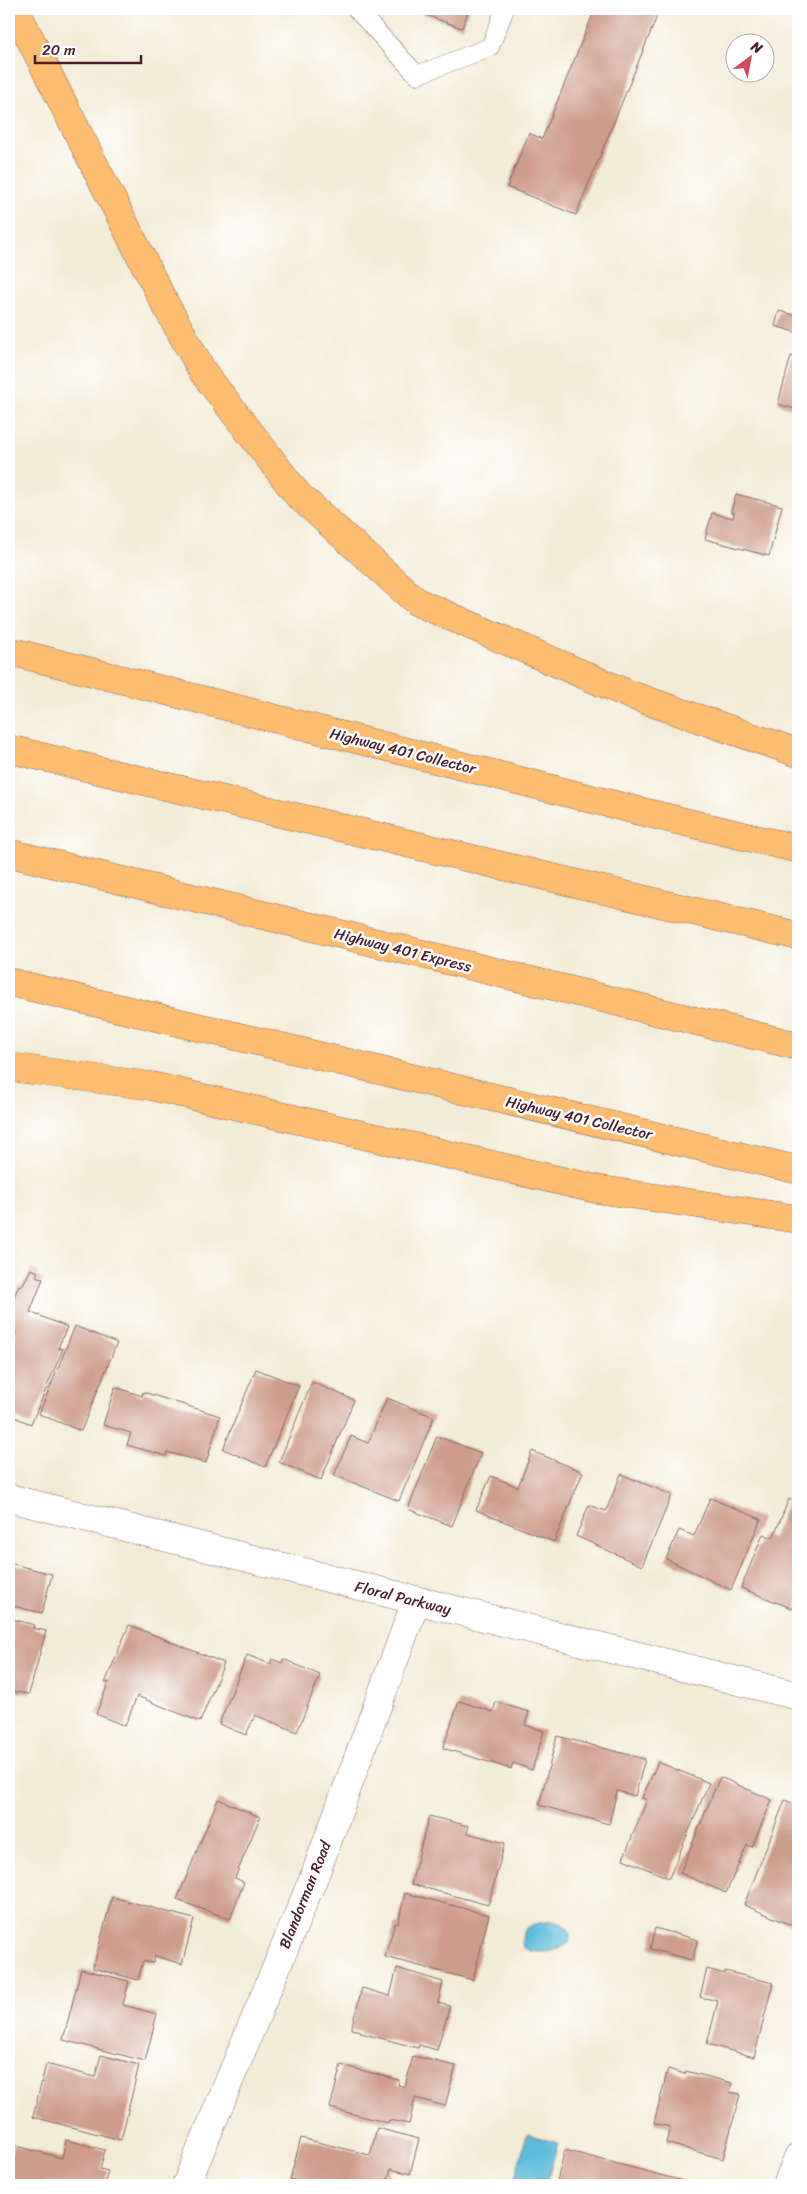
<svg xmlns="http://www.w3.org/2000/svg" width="807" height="2194" viewBox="0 0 807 2194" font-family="Sriracha,sans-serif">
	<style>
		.water { fill: #5cbcda; stroke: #536e82 }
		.building { fill: #ce9c8a }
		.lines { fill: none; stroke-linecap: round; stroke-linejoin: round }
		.lane-casing { stroke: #856666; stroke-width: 19 }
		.street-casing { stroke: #856666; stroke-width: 29 }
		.highway-casing { stroke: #856666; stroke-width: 29 }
		.lane { stroke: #fff; stroke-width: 18 }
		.street { stroke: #fff; stroke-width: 28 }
		.highway { stroke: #fcbd6f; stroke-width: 28 }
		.labels { text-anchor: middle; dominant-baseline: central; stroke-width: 5; stroke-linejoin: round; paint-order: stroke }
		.street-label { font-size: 15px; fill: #4a1f2b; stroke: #fff }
	</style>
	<rect width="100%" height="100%" fill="#fff"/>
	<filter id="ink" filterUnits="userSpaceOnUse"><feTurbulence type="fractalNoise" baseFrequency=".02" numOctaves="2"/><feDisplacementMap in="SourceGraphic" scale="10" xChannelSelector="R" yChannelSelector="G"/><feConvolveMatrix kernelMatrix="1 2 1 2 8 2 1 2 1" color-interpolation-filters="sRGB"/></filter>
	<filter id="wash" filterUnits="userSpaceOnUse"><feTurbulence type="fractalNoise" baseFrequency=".0096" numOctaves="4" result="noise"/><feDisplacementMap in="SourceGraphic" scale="20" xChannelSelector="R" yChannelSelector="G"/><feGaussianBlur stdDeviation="1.12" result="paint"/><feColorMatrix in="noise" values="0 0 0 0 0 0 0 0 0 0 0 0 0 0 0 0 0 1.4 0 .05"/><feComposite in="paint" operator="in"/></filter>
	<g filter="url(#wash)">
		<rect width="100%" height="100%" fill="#f2ebd5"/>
		<path class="water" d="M552,1921C564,1923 574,1929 569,1943C558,1952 534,1956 523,1947C518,1926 535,1923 552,1921Z
			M527,2134L558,2143L546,2185H513Z"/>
		<g id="blocks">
			<path class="building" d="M409,9H469L462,28Z
				M595,9H660L576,215L507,187L529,133L542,139Z
				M779,311L798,316V333L775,326Z
				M791,356L798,358V410L778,404Z
				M736,494L782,506L769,556L705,539L712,513L733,518L734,512H731Z
				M31,1269L38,1272L36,1276L43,1279L30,1312L67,1327L58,1348L63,1349L31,1424L9,1415V1351L16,1333L9,1330V1308L19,1285L22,1286Z
				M75,1326L117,1343L81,1431L39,1414Z
				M256,1369L299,1386L265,1467L223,1449Z
				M312,1382L354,1400L321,1480L279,1462Z
				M115,1387L142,1396L143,1392L220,1416L206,1463L167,1452L166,1456L127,1445L131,1433L103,1425Z
				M387,1398L434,1417L399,1501L334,1475L351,1436L368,1443Z
				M437,1436L481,1453L452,1526L408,1509Z
				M532,1451L583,1472L554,1542L476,1510L491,1476L518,1487Z
				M621,1474L672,1495L642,1566L576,1536L589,1505L606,1511Z
				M710,1498L761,1519L731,1590L666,1559L679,1530L694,1536Z
				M789,1499L798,1503V1604L796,1610L741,1588L763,1534L773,1538Z
				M9,1563L52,1574L42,1613L9,1605Z
				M9,1618L34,1625L33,1628L46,1631L29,1694L9,1691Z
				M129,1625L224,1663L200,1722L137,1696L125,1726L96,1714L109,1682L105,1683Z
				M247,1655L270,1664L272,1659L282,1663L283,1659L320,1675L297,1732L255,1715L246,1735L219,1724Z
				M459,1701L493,1712L496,1702L529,1712L525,1725L544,1731L532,1770L513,1763L511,1769L443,1748Z
				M557,1736L645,1759L635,1796L617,1791L609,1824L539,1805Z
				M658,1762L709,1783L669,1878L623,1859L647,1800L642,1798Z
				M720,1777L772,1800L752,1847L747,1845L726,1893L680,1873Z
				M218,1799L260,1817L235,1878L244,1882L230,1919L177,1900Z
				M785,1800L798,1806V1921L796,1927L744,1905Z
				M429,1816L469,1826L467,1833L505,1843L488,1905L411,1884Z
				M405,1893L489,1915L473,1980L385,1957L395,1923L398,1924Z
				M112,1897L194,1919L182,1964L155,1956L153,1963L143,1961L138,1980L93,1968Z
				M655,1928L698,1940L692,1960L650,1949Z
				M397,1968L443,1982L438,2003L450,2006L437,2050L419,2045L418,2048L361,2033V2031L351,2029L362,1988L390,1996Z
				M81,1969L129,1981L123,2005L157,2014L145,2061L63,2040Z
				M707,1969L725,1974V1971L773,1983L754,2057L707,2044L718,2001L700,1997Z
				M101,2055L139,2065L121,2140L33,2117L46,2064L95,2077Z
				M413,2056L456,2066L445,2106L415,2098L409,2124L389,2120L388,2123L330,2108L341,2065L399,2080L398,2085L405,2087Z
				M668,2069L685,2074L686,2071L732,2083L729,2092L740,2094L723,2159L666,2143L670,2127L654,2123Z
				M377,2128L419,2139L410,2174L391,2169L386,2185H308L290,2179L301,2138L370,2155Z
				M66,2140L105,2150L100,2169L108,2171L104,2185H9V2162L13,2145L62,2158Z
				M565,2150L683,2181L682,2185H556Z"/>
		</g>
	</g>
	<g filter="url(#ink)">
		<use href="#blocks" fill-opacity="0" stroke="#856666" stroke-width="1"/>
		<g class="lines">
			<g class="lane-casing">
				<path id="lane" d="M356,9L417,75L490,47L505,9"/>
			</g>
			<g class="street-casing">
				<path id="street" d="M9,1498L798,1696
					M186,2185L316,1872L416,1601
					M787,2185L798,2157"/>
			</g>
			<g class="highway-casing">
				<path id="highway" d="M15,9L163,300L203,372L298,495L417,602L628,694L798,753
					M9,651L639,811L798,849
					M9,749L798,936
					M9,853L798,1046
					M9,982L798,1170
					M9,1067L151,1086L596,1189L798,1219"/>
			</g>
			<use href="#lane" class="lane"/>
			<use href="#street" class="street"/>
			<use href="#highway" class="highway"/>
		</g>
	</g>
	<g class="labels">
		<g class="street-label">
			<text transform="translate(403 751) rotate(14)">Highway 401 Collector</text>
			<text transform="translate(403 950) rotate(14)">Highway 401 Express</text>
			<text transform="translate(579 1118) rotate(13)">Highway 401 Collector</text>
			<text transform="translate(403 1598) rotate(14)">Floral Parkway</text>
			<text transform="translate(305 1895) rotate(-68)">Blandorman Road</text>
		</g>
	</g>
	<rect width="807" height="2194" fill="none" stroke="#fff" stroke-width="30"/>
	<g transform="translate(750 58) rotate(32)"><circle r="24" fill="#ffffff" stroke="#b7a5aa"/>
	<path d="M0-4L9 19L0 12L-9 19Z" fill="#d1495b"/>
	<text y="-8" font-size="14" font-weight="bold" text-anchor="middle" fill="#4a1f2b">N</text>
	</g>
	<path d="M35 55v8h106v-8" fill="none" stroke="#4a1f2b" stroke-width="2.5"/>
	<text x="42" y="55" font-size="15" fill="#4a1f2b" stroke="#ffffff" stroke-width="4" paint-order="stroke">20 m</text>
</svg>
